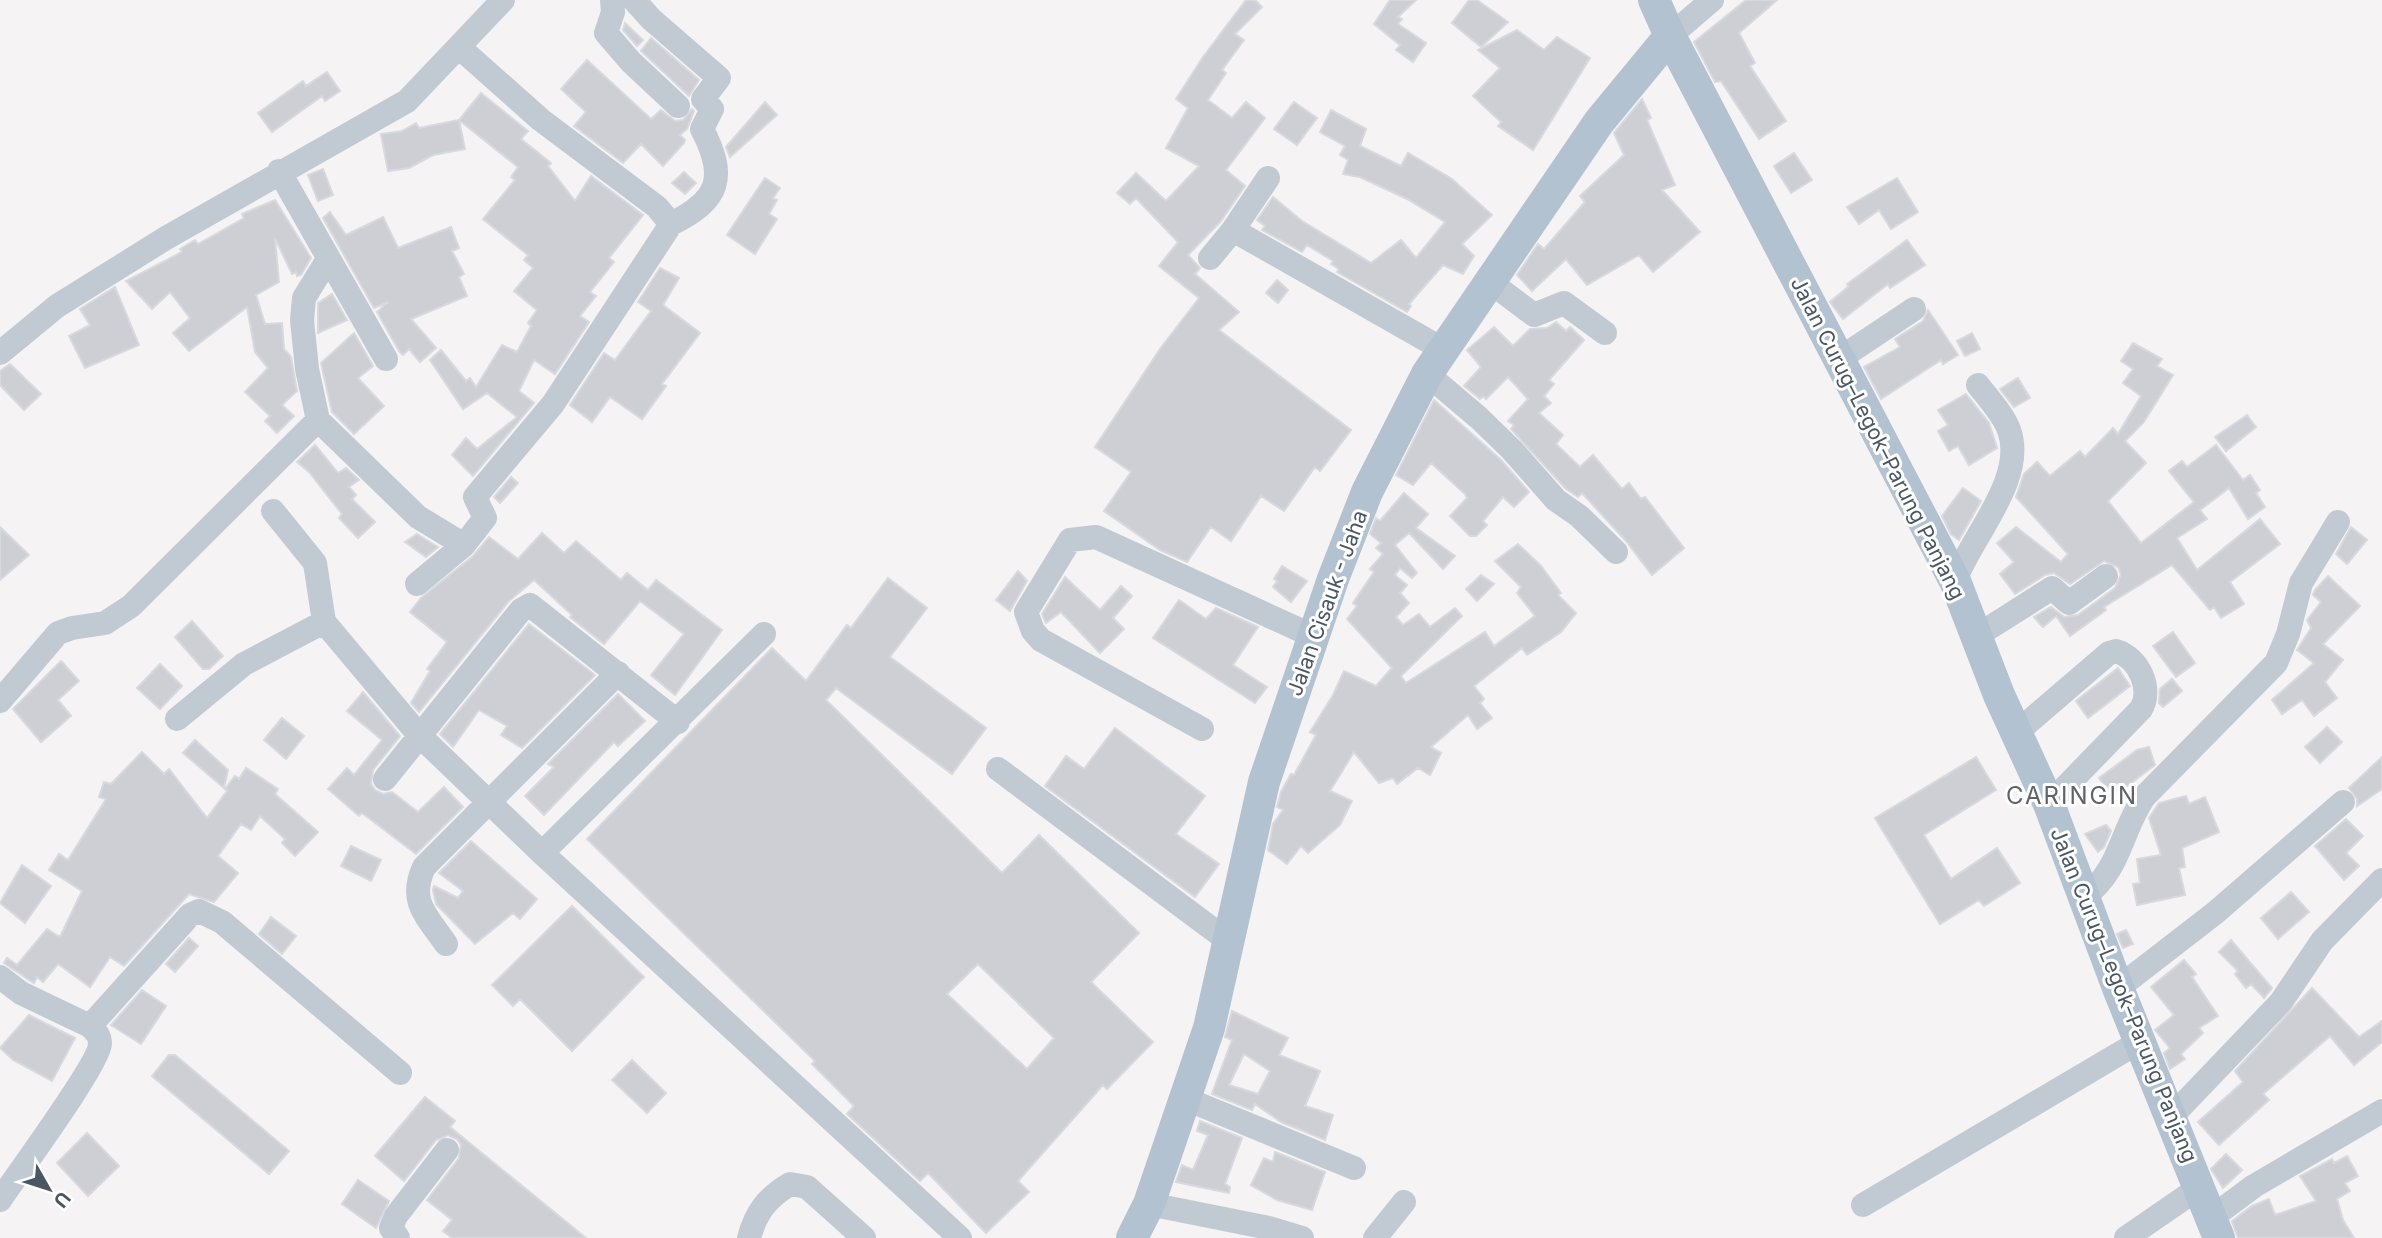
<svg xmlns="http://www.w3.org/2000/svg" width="2382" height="1238" viewBox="0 0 2382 1238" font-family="Inter,sans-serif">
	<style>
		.building { fill: #cdcfd5; stroke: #d7d9de; stroke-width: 2; fill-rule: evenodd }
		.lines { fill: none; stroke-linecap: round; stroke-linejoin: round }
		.minor { stroke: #c1cad2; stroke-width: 24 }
		.major { stroke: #b3c2d1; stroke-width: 32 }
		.labels { text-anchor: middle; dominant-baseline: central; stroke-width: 6; stroke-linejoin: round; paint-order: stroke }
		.street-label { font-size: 21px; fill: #4a5661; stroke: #fff }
		.quarter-label { font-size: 24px; letter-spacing: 2px; fill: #5f6368; stroke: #fff }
	</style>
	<rect width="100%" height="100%" fill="#f5f3f3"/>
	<path class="building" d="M1246,0H1255L1262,7L1235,34L1244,40L1222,70L1226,73L1208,100L1232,118L1246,102L1265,118L1226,170L1245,186L1221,221L1188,255L1200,268L1195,274L1239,312L1219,330L1351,430L1320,471L1315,467L1284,511L1261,496L1231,541L1211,527L1187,562L1160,550L1104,511L1131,472L1095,447L1160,349L1199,298L1159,266L1178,242L1136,198L1130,204L1117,193L1136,173L1166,201L1199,166L1166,148L1188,108L1176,99L1203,57Z
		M1390,0H1416L1398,17L1402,19L1398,24L1426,43L1413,62L1396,50L1400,45L1374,24Z
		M1469,0H1477L1508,22L1481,47L1452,23Z
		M1746,0H1777L1739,33L1755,63L1750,66L1786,121L1759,139L1721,81L1715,82L1694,42Z
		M625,23L643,40L637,46L623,30Z
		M1517,30L1544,50L1557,37L1590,58L1533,150L1498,126L1501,122L1473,96L1500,68L1478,50Z
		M651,38L699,80L689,96L641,51Z
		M587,60L651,119L661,110L675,121L683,120L692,109L694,111L687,129L680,135L685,140L684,143L663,166L641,144L623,163L574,126L586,112L561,89Z
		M327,72L340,91L325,101L322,96L272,132L258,113L303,81L306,86Z
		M481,93L528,131L521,139L551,163L548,166L575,201L591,176L643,215L609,258L614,262L590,292L596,296L580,316L589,322L555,374L534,360L519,391L534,403L473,476L452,455L466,438L477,449L517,417L487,393L463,409L430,360L441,350L466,381L470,378L476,387L502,345L517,352L531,326L528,323L537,310L514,291L533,268L524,260L528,255L483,219L515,180L511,177L518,167L459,120Z
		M1642,99L1651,118L1647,120L1675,185L1662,190L1700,232L1653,272L1639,255L1587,285L1566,259L1532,291L1517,275L1538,244L1544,249L1585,202L1580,196L1624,155L1614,133Z
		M765,102L777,115L730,157L726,147Z
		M1294,102L1317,118L1297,145L1274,129Z
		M1331,110L1366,129L1360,146L1401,166L1408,153L1452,179L1492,215L1462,244L1474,256L1463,274L1443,265L1409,304L1411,306L1407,312L1337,272L1339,269L1331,264L1333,261L1307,245L1302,252L1262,230L1265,226L1257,220L1273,197L1302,221L1371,263L1401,240L1416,258L1445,222L1407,199L1360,177L1343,174L1348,160L1340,155L1345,146L1320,132Z
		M459,120L465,149L433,155L409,168L388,171L381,134L402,131L416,123L419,128Z
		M1794,153L1812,180L1791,193L1774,166Z
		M323,169L333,195L318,201L308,175Z
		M684,172L696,183L685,194L672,183Z
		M765,178L780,188L773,198L777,200L769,214L777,219L755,254L727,235Z
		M1897,178L1918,212L1891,229L1879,210L1859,224L1847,207Z
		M275,200L311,258L301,275L297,276L296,272L292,274L275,238L279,282L256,295L265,324L282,323L284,349L291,357L297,391L282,405L294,416L277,433L265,421L270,416L245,392L268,368L255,352L247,307L189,351L173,333L190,318L170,292L152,309L126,281L182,252L180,249L195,240L198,244L244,218L242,214Z
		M330,212L346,235L383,217L398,248L451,227L459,248L452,251L464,274L459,277L467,296L411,319L436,348L420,362L409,349L403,355L399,351L377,312L388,302L374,308L323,218Z
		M1907,240L1925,265L1890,288L1888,284L1843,319L1830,302L1849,286L1847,284Z
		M660,268L679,278L663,305L700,333L662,384L666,386L642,419L610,397L592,422L570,405L604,353L615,360L651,311L638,302Z
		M1277,280L1288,290L1278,303L1266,293Z
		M115,287L139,345L85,368L69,336L90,325L80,309Z
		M332,294L347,320L318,333V303Z
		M1928,310L1958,355L1943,364L1941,360L1881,399L1864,367L1900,347L1895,339L1923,321Z
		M1556,322L1566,331L1570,327L1584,340L1549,380L1554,384L1544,396L1551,403L1539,413L1563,435L1556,444L1580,467L1593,455L1622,489L1629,483L1641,499L1645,497L1684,548L1652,575L1626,541L1582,493L1578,497L1566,489L1511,429L1514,425L1508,421L1528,399L1508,377L1486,399L1483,396L1480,399L1464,386L1481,367L1467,350L1494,327L1513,346L1530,329L1547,328Z
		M354,333L373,366L358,378L384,406L354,434L332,412L321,363Z
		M1972,333L1980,349L1965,356L1957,341Z
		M2133,343L2162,359L2157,366L2173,375L2144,422L2125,441L2146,463L2108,501L2141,543L2194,502L2169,471L2182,461L2187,467L2216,445L2243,480L2250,475L2260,490L2256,493L2265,507L2248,519L2229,488L2200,510L2207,519L2177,538L2197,570L2260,519L2280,544L2230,582L2244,604L2221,618L2214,607L2210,610L2172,565L2104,607L2106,610L2070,636L2056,616L2043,627L2034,617L2051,607L2064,617L2078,615L2115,588L2121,575L2118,567L2104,561L2070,584L2054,573L2045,575L2015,594L2000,574L2014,562L1997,543L2016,527L2061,562L2068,554L2016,497L2024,474L2037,462L2050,476L2080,451L2085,457L2113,428L2118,434L2141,396L2123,383L2133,369L2121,361Z
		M10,364L41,394L24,410L0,385V371Z
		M2018,378L2030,398L2014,407L2000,389Z
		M1966,394L1989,423L1997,448L1969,465L1958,446L1949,451L1938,431L1948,425L1938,410Z
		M1434,400L1501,460L1529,492L1514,507L1503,497L1483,521L1487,525L1476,536H1470L1450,516L1467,498L1465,494L1431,463L1413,485L1396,475Z
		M2247,415L2256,427L2226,451L2215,437Z
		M315,445L338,473L346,468L359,480L349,487L356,495L352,499L375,522L358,538L339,518L342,514L309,472L297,462Z
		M511,477L518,483L500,503L494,497Z
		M1963,488L1981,501L1959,540L1951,534L1942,516Z
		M1404,493L1428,514L1416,528L1455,556L1443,569L1409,533L1395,545L1417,573L1412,578L1400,568L1395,575L1407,585L1400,593L1409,603L1396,617L1403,625L1419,614L1430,627L1455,608L1462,616L1401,676L1406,683L1485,632L1494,646L1535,616L1517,593L1521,587L1495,561L1518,544L1541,566L1561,593L1558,595L1576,613L1561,632L1527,655L1522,648L1474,686L1484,699L1480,703L1492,718L1477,729L1468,715L1431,747L1441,753L1430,775L1418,768L1397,784L1393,778L1379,783L1354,752L1330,791L1352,801L1340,825L1308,853L1301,846L1287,864L1268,850L1273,824L1283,810L1277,807L1281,792L1291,774L1294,775L1316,735L1310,732L1333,695L1344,671L1376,686L1392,668L1347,619L1357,606L1353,603L1374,572L1370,569L1383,554L1376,548L1381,543L1370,534L1376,518L1380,521Z
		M0,527L29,555L0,580Z
		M2351,527L2367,540L2347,564L2336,554Z
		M542,533L564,553L576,541L621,580L627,573L648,590L656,580L722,630L675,695L651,675L684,634L640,601L604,644L570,617L572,615L534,580L509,601L419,712L411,703L430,671L427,669L447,642L410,612L421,598L473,556L489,537L518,559Z
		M417,534L438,547L426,557L405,542Z
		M1282,566L1307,581L1291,602L1273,587L1277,581L1274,579Z
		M1018,571L1027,581L1010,611L996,600Z
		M1481,575L1494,584L1477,601L1466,589Z
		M2328,576L2360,606L2323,644L2343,660L2325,682L2337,698L2314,716L2302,700L2282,714L2272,700L2314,663L2297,650L2311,628L2307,620L2321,602L2313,595L2315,590Z
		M1065,577L1100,610L1121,586L1132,596L1113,618L1124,629L1100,653L1061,612L1046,623L1042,614Z
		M888,578L927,608L890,657L986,728L952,774L836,688L826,700L1002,873L1039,835L1139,933L1091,982L1153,1042L1107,1089L1103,1085L1018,1181L1029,1192L986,1233L928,1173L920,1181L847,1114L854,1106L812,1064L815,1061L587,839L772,648L806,681L847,625L851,628ZM978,964L1054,1038L1027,1069L947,994Z
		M1179,600L1206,619L1216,608L1258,627L1233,665L1267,687L1255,703L1153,638Z
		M192,621L223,656L209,669H203L175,637Z
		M529,624L595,675L522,748L501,735L507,726L479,710L453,747L440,734Z
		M2173,632L2195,663L2176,677L2153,646Z
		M61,661L79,681L58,700L71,716L41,742L13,709Z
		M160,664L182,686L160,709L137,688Z
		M2118,668L2130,686L2088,718L2076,701Z
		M2172,679L2182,691L2163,707L2159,703L2160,689Z
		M363,692L400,736L373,770L371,784L375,790L383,794L392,792L418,812L444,787L463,807L416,854L362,813L359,816L328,789L347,768L354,775L382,740L347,711Z
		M618,694L645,721L618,746L614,742L544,815L525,796L554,767L548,764Z
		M282,718L304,736L286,759L264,740Z
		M2327,727L2342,742L2320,763L2305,747Z
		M1115,728L1205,796L1176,834L1219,864L1195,897L1045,786L1066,756L1084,769Z
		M195,740L228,770L224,788L183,753Z
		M2149,747L2155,765L2113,797L2099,778L2137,750Z
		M142,752L164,774L169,769L207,818L227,791L225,789L235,776L239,779L246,768L278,789L275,794L318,832L295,856L282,843L285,839L260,816L251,830L241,824L218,856L238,873L214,902L189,894L124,966L110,957L90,987L58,964L43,982L37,977L34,983L29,980L4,963L7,958L17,965L47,929L60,937L82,891L49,870L59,854L68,860L106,799L99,797L104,782L111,784Z
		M1976,757L1996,790L1924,835L1951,879L1997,848L2020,883L1984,906L1979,900L1940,924L1875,818Z
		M2382,757V789L2357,806V799L2349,788Z
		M2186,796L2189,804L2205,797L2219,832L2182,848L2185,867L2179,868L2185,895L2137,905L2133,884L2140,883L2137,859L2161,855L2149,818L2159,803Z
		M2346,819L2363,836L2346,853L2359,866L2344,880L2315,846Z
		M2106,825L2111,831L2104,847L2098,852L2085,834Z
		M471,841L537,899L520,919L513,913L475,944L436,904L433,890L434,886L458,898L463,891L439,873Z
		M351,846L381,860L371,881L341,866Z
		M22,865L51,886L25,923L0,903Z
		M2291,892L2309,912L2278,939L2261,918Z
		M572,906L644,977L572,1051L520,999L513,1006L492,985Z
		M271,917L296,936L282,954L259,934Z
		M2126,930L2133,944L2123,948L2117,934Z
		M189,938L198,946L175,972L166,964Z
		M2231,940L2272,988L2264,998L2251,984L2246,988L2235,974L2238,971L2219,952Z
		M2184,960L2196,974L2192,977L2218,1016L2199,1028L2203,1033L2181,1054L2185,1059L2170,1069L2164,1053L2170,1048L2155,1030L2174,1015L2151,987Z
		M2312,988L2359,1037L2382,1021V1042L2354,1065L2330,1036L2263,1094L2269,1100L2219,1145L2198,1122L2243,1082L2235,1071Z
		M142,990L166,1006L141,1044L111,1025Z
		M1232,1011L1288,1038L1279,1055L1320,1071L1305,1106L1333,1115L1325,1140L1281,1122L1255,1104L1252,1110L1212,1094L1232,1040L1225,1037ZM1244,1054L1270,1071L1258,1094L1229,1085Z
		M29,1015L75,1038L52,1081L13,1060L0,1048Z
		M169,1055H175L289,1151L269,1174L152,1076Z
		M632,1060L666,1093L647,1113L612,1080Z
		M425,1097L455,1121L450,1127L586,1238H452L443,1231L452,1220L427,1200L459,1158L461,1145L457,1139L448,1135L436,1140L404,1181L375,1156Z
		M1200,1121L1242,1138L1225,1184L1230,1187L1229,1193L1176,1182L1182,1165L1193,1170L1208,1135L1197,1131Z
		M87,1133L119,1166L88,1196L57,1163Z
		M1275,1152L1325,1172L1312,1210L1277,1200L1251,1185L1264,1158L1273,1162Z
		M2226,1154L2242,1170L2223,1188L2211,1169Z
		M2347,1156L2358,1176L2345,1183L2350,1191L2337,1199L2343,1220L2354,1238H2238L2232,1221L2252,1206L2269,1199L2275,1215L2316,1201L2300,1176L2332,1159L2334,1163Z
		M358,1180L389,1201L376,1228L342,1204Z"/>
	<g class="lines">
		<path class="minor" d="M612,0L613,12L606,33L631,62L678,106
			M634,0L651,19L719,78L703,99L712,109L702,129C727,177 720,200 671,224
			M1670,36L1712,0
			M279,171L386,359
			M1268,178L1233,230L1444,350
			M1210,258L1233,230
			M328,259L304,298L302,320L307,369L318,420L418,517L464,545L485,518L475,497L553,404L671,224L657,207L541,120L460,48
			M1490,282L1534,315L1564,303L1605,333
			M0,353L57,306L166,238L407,101L503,0
			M1839,359L1914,309
			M1427,374L1479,418L1512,450L1556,500L1579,516L1616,552
			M273,511L315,563L324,622L419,735L542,853L960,1238
			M1955,581C1970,538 2027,479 2009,430C2003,414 1988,398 1978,385
			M417,584L464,545
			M1975,637L2052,588L2069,603L2106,576
			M0,701L58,633L72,628L105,623L131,606L318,420
			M177,719L244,664L324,622
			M1202,729L1041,640L1033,631L1026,612L1070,540L1096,537L1313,636
			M2017,732L2109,653L2116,651C2139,658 2153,689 2141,709L2049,804
			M998,769L1227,940
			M385,779L521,610L530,605L678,722
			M542,853L764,634
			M2083,898C2122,868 2119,835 2144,797L2276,663L2288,634L2301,583L2338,522
			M446,944C427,916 408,902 424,867L618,673
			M0,977L21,993L90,1026C96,1032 100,1035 100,1044C99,1064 16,1176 0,1200
			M2118,988L2215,913L2343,802
			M90,1026L190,915L199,911L222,922L400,1073
			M1186,1099L1354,1168
			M2171,1117L2281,1002L2322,941L2382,880
			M1149,1204L1269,1228L1302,1238
			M1863,1205L2139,1042
			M2211,1218L2254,1186L2382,1111
			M398,1238L391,1228L396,1216L447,1150
			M749,1238C756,1212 767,1198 790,1184L807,1187L864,1238
			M1375,1238L1404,1202
			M2126,1238L2200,1187"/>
		<path class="major" d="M1654,0L1670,36L1955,581L1999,695L2049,804L2118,988L2219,1238
			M1132,1238L1149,1204L1209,1028L1264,782L1333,579L1367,492L1427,374L1599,122L1670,36"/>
	</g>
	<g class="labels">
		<g class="street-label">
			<text transform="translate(1878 438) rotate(63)">Jalan Curug–Legok–Parung Panjang</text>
			<text transform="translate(1327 603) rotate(-70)">Jalan Cisauk - Jaha</text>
			<text transform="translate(2124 995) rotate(68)">Jalan Curug–Legok–Parung Panjang</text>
		</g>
		<g class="quarter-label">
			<text x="2072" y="795">CARINGIN</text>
		</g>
	</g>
	<g transform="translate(49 1189) rotate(129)" stroke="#ffffff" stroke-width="5" paint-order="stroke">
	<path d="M0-5L12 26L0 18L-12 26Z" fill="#4a5661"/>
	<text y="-10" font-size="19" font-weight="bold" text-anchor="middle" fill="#4a5661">U</text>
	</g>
</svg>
